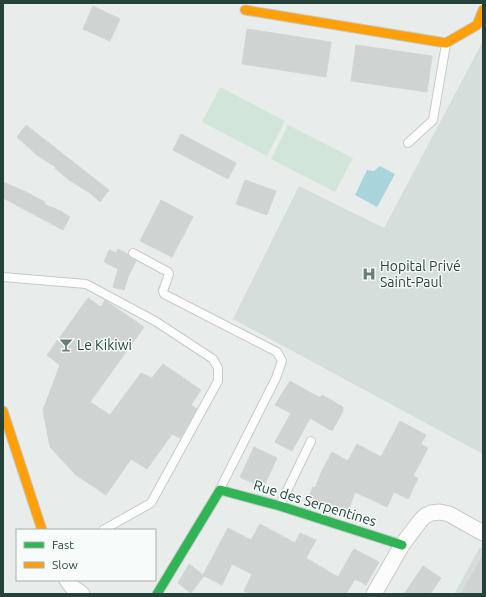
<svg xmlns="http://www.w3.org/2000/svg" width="486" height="597" viewBox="0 0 486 597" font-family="Ubuntu,sans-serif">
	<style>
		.built { fill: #d6dedb }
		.green { fill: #d1e6d8 }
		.water { fill: #a9d4db }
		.building { fill: #cfd4d2; stroke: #d1d6d4 }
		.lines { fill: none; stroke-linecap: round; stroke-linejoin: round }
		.lane-casing { stroke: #c5cac8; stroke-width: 10 }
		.street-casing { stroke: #c5cac8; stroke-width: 17 }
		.fast-casing { stroke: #c3cbc8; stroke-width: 11 }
		.slow-casing { stroke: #c3cbc8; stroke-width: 11 }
		.lane { stroke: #fcfcfc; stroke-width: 8 }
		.street { stroke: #fcfcfc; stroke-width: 15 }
		.fast { stroke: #30b455; stroke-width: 9 }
		.slow { stroke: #ff9f0a; stroke-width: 9 }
		.labels { text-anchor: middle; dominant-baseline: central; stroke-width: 3; stroke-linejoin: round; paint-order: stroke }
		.poi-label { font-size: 14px; fill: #24423a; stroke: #f7fbf9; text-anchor: start }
		.street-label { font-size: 14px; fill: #24423a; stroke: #f7fbf9 }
	</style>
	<rect width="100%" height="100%" fill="#e8edeb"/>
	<path class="built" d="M483,41V454L233,319L299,186L384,228Z
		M480,547L483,549V594H454Z"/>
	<path class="green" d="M220,87L285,121L267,156L202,122Z
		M288,125L353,158L335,192L271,159Z"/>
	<path class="water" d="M380,166L395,174L377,207L355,195L367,170L374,171Z"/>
	<path class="building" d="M93,6L120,19L110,41L83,29Z
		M247,29L331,42L326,77L242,64Z
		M356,45L432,56L427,92L351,81Z
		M26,125L109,190L100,202L90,193L69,180L55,168L56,167L37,155L17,137Z
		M181,134L236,163L228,179L173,150Z
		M245,180L276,191L267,215L236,204Z
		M3,182L26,192L45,202L44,204L63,212V213L70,217L63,230L3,198Z
		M161,200L193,217L172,257L140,241Z
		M118,249L128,254L130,258L136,261L128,277L124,290L113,287L118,269L104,262L109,250L116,253Z
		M88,298L101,307L105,300L109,303L144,327L90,402L110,415L141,373L152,378L163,364L201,390L191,405L197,409L180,438L172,434L147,469L131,459L106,495L76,475L50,447L43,410L60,365L47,355Z
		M290,381L320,398L322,395L343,407V411L332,431L310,418L292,451L275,442L291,413L275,405Z
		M400,421L426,435L421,444L428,448L413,476L418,478L408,499L394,492L387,507L355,492L347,514L308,499L313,487L315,488L322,471L332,452L348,461L357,444L381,457Z
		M254,447L277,458L263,488L240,477Z
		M260,524L295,543L300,533L316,540L306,558L338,577L354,549L379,562L366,585L355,579L346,594H252L244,591L252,574L232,564L222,585L204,576L191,593L178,583L189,564L203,575L228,528L251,540Z
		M483,555V594H461Z
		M423,566L441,578L430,594H404Z"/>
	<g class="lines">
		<g class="lane-casing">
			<path id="lane" d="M408,143L433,120L446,44
				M133,253L168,272L169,274L163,291L164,294L277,352L282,361L276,378L220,489
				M3,277L86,284L155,321L213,359L218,368V381L151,503L103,530
				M280,505L311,441"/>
		</g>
		<g class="street-casing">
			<path id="street" d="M67,580L72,587L82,594
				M374,594L402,545L420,521L425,516L431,513L440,512L449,514L483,533"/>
		</g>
		<g class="fast-casing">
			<path id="fast" d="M157,594L220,490L280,506L402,545"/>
		</g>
		<g class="slow-casing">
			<path id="slow" d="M245,10L446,43L477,25L483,10
				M3,411L42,530"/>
		</g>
		<use href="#lane" class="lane"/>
		<use href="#street" class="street"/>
		<use href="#fast" class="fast"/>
		<use href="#slow" class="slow"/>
	</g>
	<defs>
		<g id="hospital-bare" transform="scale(1.08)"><path d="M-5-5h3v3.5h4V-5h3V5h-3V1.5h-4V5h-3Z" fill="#697e78" stroke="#f7fbf9" stroke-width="2.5" paint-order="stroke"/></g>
		<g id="bar-bare" transform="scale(1.08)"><path d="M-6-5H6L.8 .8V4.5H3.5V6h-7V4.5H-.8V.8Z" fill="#697e78" stroke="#f7fbf9" stroke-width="2.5" paint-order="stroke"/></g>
	</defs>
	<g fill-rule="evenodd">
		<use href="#hospital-bare" x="369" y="274"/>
		<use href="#bar-bare" x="66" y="345"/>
	</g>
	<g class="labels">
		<g class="poi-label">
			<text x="380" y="266">Hopital Privé<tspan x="380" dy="16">Saint-Paul</tspan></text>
			<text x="77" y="345">Le Kikiwi</text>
		</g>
		<g class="street-label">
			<text transform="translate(315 503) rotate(17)">Rue des Serpentines</text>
		</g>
	</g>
	<rect width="486" height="597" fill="none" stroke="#24423a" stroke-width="8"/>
	<rect x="16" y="529" width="140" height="52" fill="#f7fbf9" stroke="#a3b1ad"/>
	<rect x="24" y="542" width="20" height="6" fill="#30b455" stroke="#a3b1ad"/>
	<text x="52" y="549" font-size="12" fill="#24423a">Fast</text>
	<rect x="24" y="562" width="20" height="6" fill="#ff9f0a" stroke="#a3b1ad"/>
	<text x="52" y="569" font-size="12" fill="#24423a">Slow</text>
</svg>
